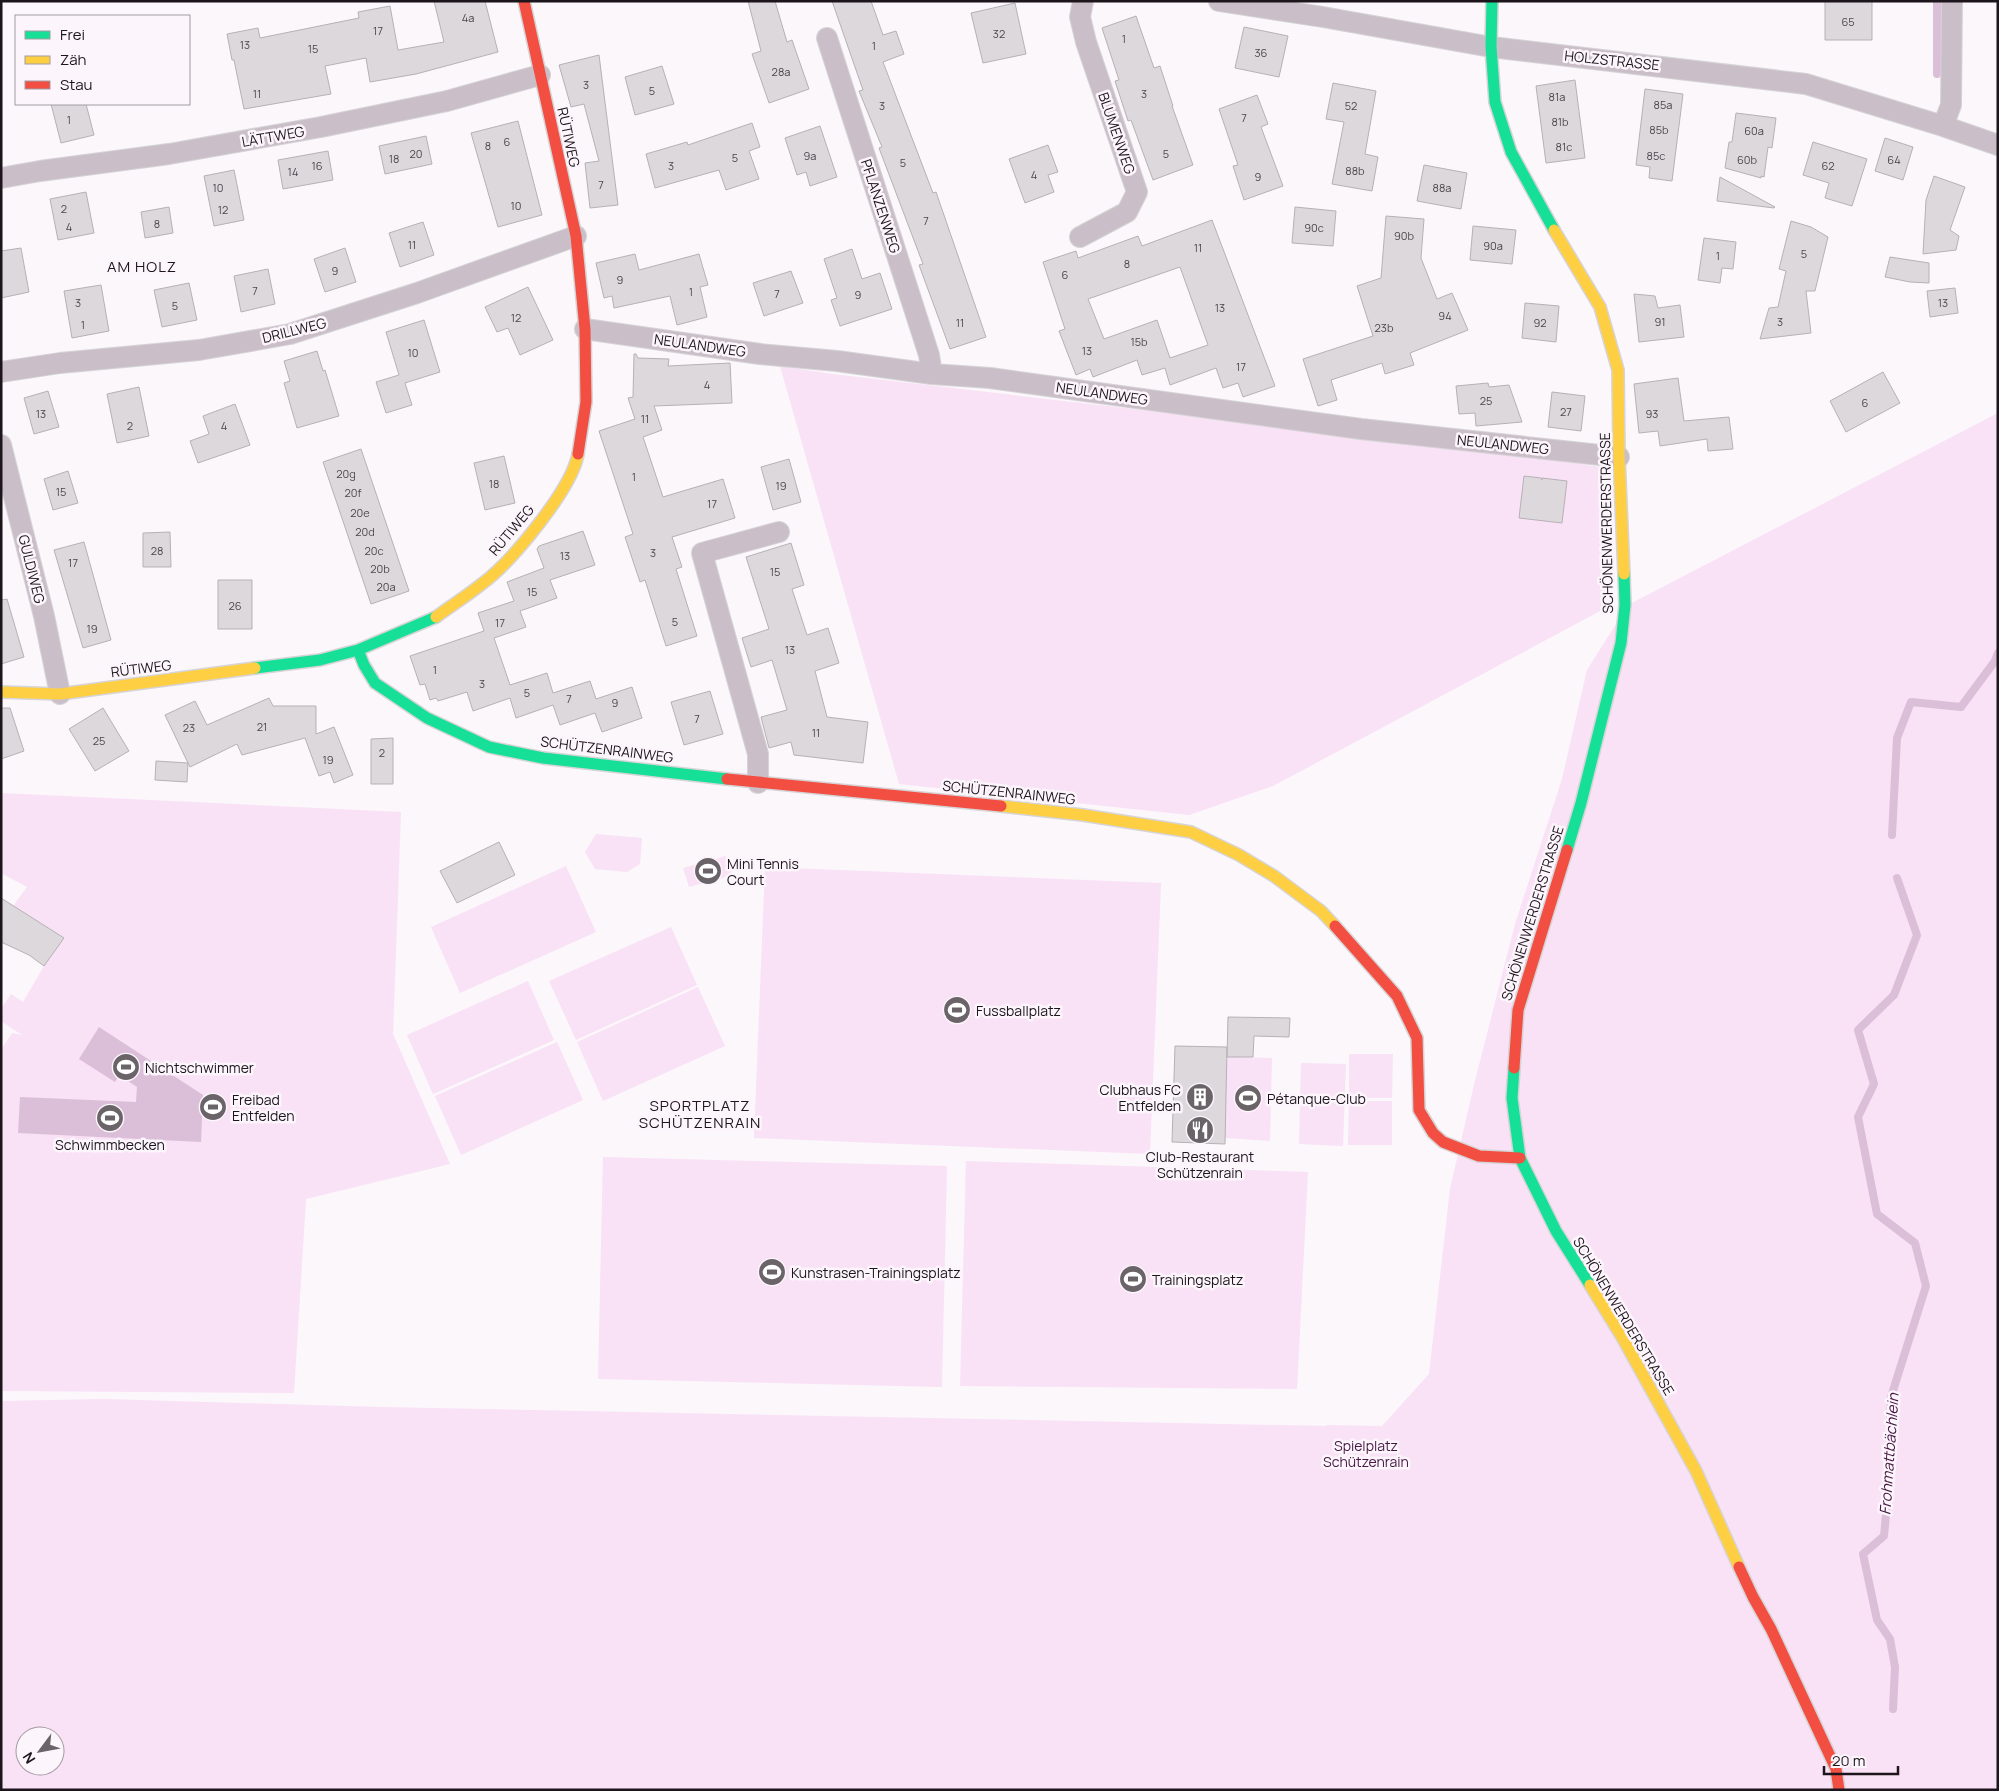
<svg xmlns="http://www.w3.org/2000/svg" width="1999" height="1791" viewBox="0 0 1999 1791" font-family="Manrope,sans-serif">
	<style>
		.green { fill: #f9e1f6; fill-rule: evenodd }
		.water { fill: #dbbed7 }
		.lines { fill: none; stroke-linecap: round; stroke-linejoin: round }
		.stream { stroke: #dbbed7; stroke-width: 8 }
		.building { fill: #ddd8dc; stroke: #b6b1b5; fill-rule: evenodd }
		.street-casing { stroke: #d6d4d6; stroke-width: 22 }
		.fast-casing { stroke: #d6d4d6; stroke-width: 14 }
		.slow-casing { stroke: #d6d4d6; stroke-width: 14 }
		.jam-casing { stroke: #d6d4d6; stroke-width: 14 }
		.street { stroke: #cabfc9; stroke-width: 20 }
		.fast { stroke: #16e098; stroke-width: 11 }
		.slow { stroke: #ffcf43; stroke-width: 11 }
		.jam { stroke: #f24e42; stroke-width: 11 }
		.labels { text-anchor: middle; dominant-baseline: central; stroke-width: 5; stroke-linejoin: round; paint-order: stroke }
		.number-label { font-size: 11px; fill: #4c464b }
		.street-label { font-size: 14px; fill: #1c151b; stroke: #fdf5fc }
		.poi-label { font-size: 14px; fill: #1c151b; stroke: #fdf5fc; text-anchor: start }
		.park-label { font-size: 14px; fill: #461743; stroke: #fdf5fc }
		.neighbourhood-label { font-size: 15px; letter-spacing: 1px; fill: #1c151b; stroke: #fdf5fc }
		.water-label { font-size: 15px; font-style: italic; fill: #42133f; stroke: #fdf5fc }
	</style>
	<rect width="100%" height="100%" fill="#fbf7fb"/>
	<path class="green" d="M780,366L832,374L1469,448L1601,467L1606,603L1602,610L1273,786L1189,815L899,784Z
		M1998,413V1790H1V1401L105,1399L381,1407L1326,1426V1425L1382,1426L1429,1374L1450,1189L1474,1085L1515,924L1562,779L1587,670L1628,605ZM25,1736H55V1766H25Z
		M1,793L401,812L393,1034L450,1164L306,1199L294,1393L1,1391V1050L12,1033L22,1035L1,1021V1009L11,994L23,1002L44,966L64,938L13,906L27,887L1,873Z
		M596,834L642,838L640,864L627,872L595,869L585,852Z
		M726,856L733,875L689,887L683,868Z
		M566,866L596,932L460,993L431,927Z
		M765,867L1161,883L1150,1154L754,1138Z
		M671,927L697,985L576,1040L549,981Z
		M528,981L554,1040L433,1094L407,1035Z
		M698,987L725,1046L603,1101L577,1042Z
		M557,1042L583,1100L461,1155L435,1096Z
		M1349,1054H1393L1392,1098H1349Z
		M1227,1057L1272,1058L1270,1141L1225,1138Z
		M1301,1063L1346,1064L1343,1146L1299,1144Z
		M1349,1101H1392V1145H1348Z
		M603,1157L947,1166L942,1387L598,1379Z
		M966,1161L1308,1172L1297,1389L960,1386Z"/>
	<path class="water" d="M99,1027L203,1095L201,1142L18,1133L20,1097L136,1102L137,1087L119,1075L115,1082L79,1059Z"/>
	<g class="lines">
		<path class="stream" d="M1937,74V1
			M1892,835L1897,738L1911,702L1961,707L1995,661L1998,653
			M1893,1709L1895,1667L1890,1639L1877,1620L1863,1554L1884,1536L1887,1504L1891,1397L1926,1286L1915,1243L1877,1214L1858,1117L1874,1084L1858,1030L1894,995L1917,935L1897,878"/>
	</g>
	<path class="building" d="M434,1H485L498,52L416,74L370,82L366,58L325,66L331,94L244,109L234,60H232L227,34L258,28L260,38L359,18L358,12L390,6L398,50L444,42Z
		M748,1H775L787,42L792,40L809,89L769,103L752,54L761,51Z
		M832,1H871L883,35L896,31L904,54L883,62L933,193L936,192L986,337L950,349L919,265L923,264L879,148L882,147L859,91L863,90Z
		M1825,1H1872V40H1825Z
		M1015,3L1026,54L983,63L971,13Z
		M1136,16L1154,68L1160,66L1173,106H1172L1193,165L1153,180L1131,120L1128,121L1115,81L1119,80L1102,28Z
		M1244,27L1288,36L1279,77L1235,68Z
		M599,55L618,205L590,208L585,163L599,161L584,104L571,107L559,65Z
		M662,66L674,104L635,115L625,77Z
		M1575,80L1585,158L1546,163L1536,86Z
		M1333,83L1376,91L1365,154L1378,157L1372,191L1332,184L1344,122L1326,119Z
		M1645,89L1683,94L1672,181L1649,178L1650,167L1636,165Z
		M1257,95L1268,124L1261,127L1283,186L1244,200L1233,166L1238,165L1219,109Z
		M51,104H86L94,135L61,143Z
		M1736,113L1776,118L1772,148L1768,147L1764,177L1761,176V178L1725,168L1729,142H1732Z
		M518,121L542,215L498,227L471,133Z
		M752,123L760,147L749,151L759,179L726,190L719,170L655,188L646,154L687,142L688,145Z
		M820,126L837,177L810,186L806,172L797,175L785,138Z
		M426,136L432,164L385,174L379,146Z
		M1885,138L1913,147L1903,180L1875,171Z
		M1813,142L1867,159L1852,206L1825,198L1829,183L1803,175Z
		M1048,145L1058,172L1048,175L1054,192L1025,203L1009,159Z
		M328,151L333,180L283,189L278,160Z
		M1424,165L1467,173L1461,209L1417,201Z
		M234,170L244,220L214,226L204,176Z
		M1934,176L1965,187L1950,230L1959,236L1956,250L1923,254L1926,200Z
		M1720,177L1775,207L1774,208L1717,201Z
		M86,192L94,233L58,240L50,199Z
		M169,207L173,233L145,238L141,212Z
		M1295,207L1336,211L1333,246L1292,243Z
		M1386,216L1424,219L1421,258L1437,299L1452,293L1468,330L1410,353L1414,365L1385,374L1382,363L1331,380L1337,400L1318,406L1303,359L1373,336L1357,286L1381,278Z
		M1212,220L1275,386L1243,397L1238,383L1223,388L1216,368L1170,385L1165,368L1142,375L1137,360L1093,377L1090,369L1076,375L1059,331L1065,329L1043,262L1076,251L1078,258L1138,236L1142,246ZM1180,267L1208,345L1170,358L1157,320L1104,339L1088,299Z
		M1791,221L1811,227L1828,237L1815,291H1806L1811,333L1760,339L1769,308L1778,307L1786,271L1779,269Z
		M423,222L434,255L400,267L389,233Z
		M1473,226L1516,230L1512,264L1470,260Z
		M1704,238L1736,242L1733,269L1722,268L1720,283L1698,280Z
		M21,248L29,292L1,298V251Z
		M345,248L356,282L325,292L314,259Z
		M852,249L862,279L880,273L892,309L840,326L831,300L837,298L824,259Z
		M635,254L639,270L699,254L708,285L700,287L707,317L677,325L670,296L614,308L612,296L604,298L596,263Z
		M1890,257L1929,263V283L1910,282L1885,277Z
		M268,269L275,304L241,312L234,276Z
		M791,271L803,303L764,316L753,283Z
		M189,283L197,320L162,327L154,290Z
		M101,285L109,331L72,338L64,291Z
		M528,287L553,340L520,355L508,328L497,332L485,307Z
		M1955,288L1958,313L1930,317L1927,291Z
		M1634,294L1655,296L1658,308L1680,305L1684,337L1639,342Z
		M1525,303L1559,306L1556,342L1522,338Z
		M424,320L440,372L405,383L412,405L386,413L376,382L399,375L386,332Z
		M317,351L323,371L325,370L339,416L297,428L284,383L290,381L284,361Z
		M634,354H636L638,358L669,359L668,366L730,363L732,403L654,406L662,430L643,437L663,497L723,479L735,518L672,537L682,567L676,569L697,636L666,646L645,580L640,582L625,537L633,534L599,431L635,419L628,398L633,397Z
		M1883,372L1900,403L1846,432L1830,401Z
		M1678,378L1684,421L1729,417L1733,449L1708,451L1707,439L1660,446L1658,431L1639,433L1634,384Z
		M1488,383L1489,387L1509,385L1522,422L1476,426L1475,413L1459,414L1456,386Z
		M139,387L149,436L117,443L107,394Z
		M48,391L59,427L34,434L24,398Z
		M1552,392L1585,396L1581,431L1548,427Z
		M235,404L250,445L198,463L190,441L209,434L203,416Z
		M361,449L409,591L371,604L323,462Z
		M504,456L515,503L485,510L474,463Z
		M789,459L801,502L773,510L761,467Z
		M68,471L78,503L53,510L44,479Z
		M1524,476L1541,478L1542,480V478L1567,481L1562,523L1519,518Z
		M583,531L595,565L550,580L557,598L520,611L526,627L494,638L510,685L547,673L553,693L590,681L596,699L632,687L642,718L602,732L595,713L560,725L553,705L516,718L510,698L473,711L467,692L438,701L436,698L430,700L425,684L420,685L410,656L484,631L478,613L514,601L507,582L544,568L537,549L539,546Z
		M170,532L171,567H143V533Z
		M84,542L111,640L83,648L54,550Z
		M791,543L804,585L792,589L807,635L828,628L839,663L815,671L827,717L868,722L863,763L794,755L791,742L769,748L761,717L787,710L772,660L751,667L742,638L769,629L746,557Z
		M218,580H252V629H218Z
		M7,599L24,657L1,664V600Z
		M710,691L723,734L684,745L671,702Z
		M269,698L273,706H316V734L334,727L353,775L334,783L330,772L319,776L305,738L242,755L237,744L190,767L188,763L187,782L155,780L156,761L188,763L165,715L195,701L207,725Z
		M1,708H10L24,751L1,759Z
		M103,708L129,751L95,771L69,729Z
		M393,738V784H371V739Z
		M499,842L515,875L457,903L440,871Z
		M1,898L64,938L44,966L29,955L1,942Z
		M1228,1017L1290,1018L1289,1037L1254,1036L1253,1057H1227Z
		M1175,1046L1227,1047L1225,1144L1172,1142Z"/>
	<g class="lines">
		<g class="street-casing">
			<path id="street" d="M1219,1L1323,17L1491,47L1806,84L1943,126L1998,145
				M827,38L929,355L932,374
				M1943,126L1951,105L1952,1
				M1,178L40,171L169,154L321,127L447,101L540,75
				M1080,237L1127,212L1137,192L1086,42L1080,17L1083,1
				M585,329L760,354L837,361L932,374L990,378L1361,429L1619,457
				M1,372L60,363L199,350L290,334L417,293L576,236
				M1,445L44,616L60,694
				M758,783V754L702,553L779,532"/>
		</g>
		<g class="fast-casing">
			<path id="fast" d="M1492,1L1491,47L1495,102L1511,152L1554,230
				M358,650L364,665L375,683L427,718L489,747L543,758L727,779
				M255,668L320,660L358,650L436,617
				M1567,850L1581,803L1621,643L1625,605L1624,574
				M1514,1068L1512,1098L1520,1158L1556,1231L1590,1285"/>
		</g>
		<g class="slow-casing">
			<path id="slow" d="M1554,230L1600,307L1618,370L1619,457L1624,574
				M436,617C451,606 468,595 483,583C512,561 572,489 578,454
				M1,692L60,694L255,668
				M1001,806L1083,815L1191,832L1239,855L1274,876L1321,911L1335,926
				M1590,1285L1622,1337L1696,1471L1739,1567"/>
		</g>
		<g class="jam-casing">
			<path id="jam" d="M524,1L576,236L585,329L586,402L578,454
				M727,779L1001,806
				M1335,926L1397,996L1417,1038L1419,1110L1433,1133L1443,1142L1479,1156L1520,1158
				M1514,1068L1518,1010L1567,850
				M1739,1567L1753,1597L1771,1629L1836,1769L1839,1790"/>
		</g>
		<use href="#street" class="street"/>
		<use href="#fast" class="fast"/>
		<use href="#slow" class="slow"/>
		<use href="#jam" class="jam"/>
	</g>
	<defs>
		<g id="stadium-disc" transform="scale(1.4375)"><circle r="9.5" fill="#6a6469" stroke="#fdf5fc"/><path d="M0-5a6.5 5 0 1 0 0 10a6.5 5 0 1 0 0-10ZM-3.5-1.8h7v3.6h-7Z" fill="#fff"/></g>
		<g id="building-disc" transform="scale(1.4375)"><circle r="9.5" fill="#6a6469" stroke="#fdf5fc"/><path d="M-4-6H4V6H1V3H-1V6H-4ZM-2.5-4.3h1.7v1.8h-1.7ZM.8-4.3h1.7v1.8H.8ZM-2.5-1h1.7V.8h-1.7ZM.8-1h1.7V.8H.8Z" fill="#fff"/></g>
		<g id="restaurant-disc" transform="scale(1.4375)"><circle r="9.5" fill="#6a6469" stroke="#fdf5fc"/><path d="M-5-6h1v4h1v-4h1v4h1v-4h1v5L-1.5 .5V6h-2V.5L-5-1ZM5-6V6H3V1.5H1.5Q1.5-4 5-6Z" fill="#fff"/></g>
	</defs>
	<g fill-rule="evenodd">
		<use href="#stadium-disc" x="708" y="871"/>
		<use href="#stadium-disc" x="957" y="1010"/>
		<use href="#stadium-disc" x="126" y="1067"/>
		<use href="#building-disc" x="1200" y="1097"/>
		<use href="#stadium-disc" x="1248" y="1098"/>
		<use href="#stadium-disc" x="213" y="1107"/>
		<use href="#stadium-disc" x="110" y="1118"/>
		<use href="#restaurant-disc" x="1200" y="1130"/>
		<use href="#stadium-disc" x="772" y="1272"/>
		<use href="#stadium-disc" x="1133" y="1279"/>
	</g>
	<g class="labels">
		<g class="number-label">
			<text x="468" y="17">4a</text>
			<text x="1848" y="21">65</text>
			<text x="378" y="30">17</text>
			<text x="999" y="33">32</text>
			<text x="1124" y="38">1</text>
			<text x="245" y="44">13</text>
			<text x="874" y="45">1</text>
			<text x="313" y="48">15</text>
			<text x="1261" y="52">36</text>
			<text x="781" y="71">28a</text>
			<text x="586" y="84">3</text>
			<text x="652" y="90">5</text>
			<text x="257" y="93">11</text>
			<text x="1144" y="93">3</text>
			<text x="1557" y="96">81a</text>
			<text x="1663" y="104">85a</text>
			<text x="882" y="105">3</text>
			<text x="1351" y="105">52</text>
			<text x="1244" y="117">7</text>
			<text x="69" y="119">1</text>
			<text x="1560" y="121">81b</text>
			<text x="1659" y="129">85b</text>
			<text x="1754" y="130">60a</text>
			<text x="507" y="141">6</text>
			<text x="488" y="145">8</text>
			<text x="1564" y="146">81c</text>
			<text x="416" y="153">20</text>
			<text x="1166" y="153">5</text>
			<text x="810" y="155">9a</text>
			<text x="1656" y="155">85c</text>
			<text x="735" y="157">5</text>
			<text x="394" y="158">18</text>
			<text x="1747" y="159">60b</text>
			<text x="1894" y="159">64</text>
			<text x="903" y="162">5</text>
			<text x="317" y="165">16</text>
			<text x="671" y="165">3</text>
			<text x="1828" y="165">62</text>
			<text x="1355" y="170">88b</text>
			<text x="293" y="171">14</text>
			<text x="1034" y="174">4</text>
			<text x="1258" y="176">9</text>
			<text x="601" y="184">7</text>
			<text x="218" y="187">10</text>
			<text x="1442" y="187">88a</text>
			<text x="516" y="205">10</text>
			<text x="64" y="208">2</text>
			<text x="223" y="209">12</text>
			<text x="926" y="220">7</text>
			<text x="157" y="223">8</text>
			<text x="69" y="226">4</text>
			<text x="1314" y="227">90c</text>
			<text x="1404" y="235">90b</text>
			<text x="412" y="244">11</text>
			<text x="1493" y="245">90a</text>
			<text x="1198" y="247">11</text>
			<text x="1804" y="253">5</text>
			<text x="1718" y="255">1</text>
			<text x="1127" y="263">8</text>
			<text x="335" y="270">9</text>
			<text x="1065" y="274">6</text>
			<text x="620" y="279">9</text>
			<text x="255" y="290">7</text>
			<text x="691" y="291">1</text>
			<text x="777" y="293">7</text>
			<text x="858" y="294">9</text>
			<text x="78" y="302">3</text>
			<text x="1943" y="302">13</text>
			<text x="175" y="305">5</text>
			<text x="1220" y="307">13</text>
			<text x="1445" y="315">94</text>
			<text x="516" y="317">12</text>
			<text x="1660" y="321">91</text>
			<text x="1780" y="321">3</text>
			<text x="960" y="322">11</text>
			<text x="1540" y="322">92</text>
			<text x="83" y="324">1</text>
			<text x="1384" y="327">23b</text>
			<text x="1139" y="341">15b</text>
			<text x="1087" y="350">13</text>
			<text x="413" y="352">10</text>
			<text x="1241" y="366">17</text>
			<text x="707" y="384">4</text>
			<text x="1486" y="400">25</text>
			<text x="1865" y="402">6</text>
			<text x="1566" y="411">27</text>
			<text x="41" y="413">13</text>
			<text x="1652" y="413">93</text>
			<text x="645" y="418">11</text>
			<text x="130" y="425">2</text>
			<text x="224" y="425">4</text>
			<text x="346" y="473">20g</text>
			<text x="634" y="476">1</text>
			<text x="494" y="483">18</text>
			<text x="781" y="485">19</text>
			<text x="61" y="491">15</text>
			<text x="353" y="492">20f</text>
			<text x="712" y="503">17</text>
			<text x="360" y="512">20e</text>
			<text x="365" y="531">20d</text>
			<text x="157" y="550">28</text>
			<text x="374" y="550">20c</text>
			<text x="653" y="552">3</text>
			<text x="565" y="555">13</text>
			<text x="73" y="562">17</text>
			<text x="380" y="568">20b</text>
			<text x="775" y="571">15</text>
			<text x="386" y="586">20a</text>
			<text x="532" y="591">15</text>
			<text x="235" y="605">26</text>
			<text x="675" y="621">5</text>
			<text x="500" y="622">17</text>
			<text x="92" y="628">19</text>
			<text x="790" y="649">13</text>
			<text x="435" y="669">1</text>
			<text x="482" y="683">3</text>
			<text x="527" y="692">5</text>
			<text x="569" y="698">7</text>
			<text x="615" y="702">9</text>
			<text x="697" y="718">7</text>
			<text x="262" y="726">21</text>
			<text x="189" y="727">23</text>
			<text x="816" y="732">11</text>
			<text x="99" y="740">25</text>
			<text x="382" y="752">2</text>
			<text x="328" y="759">19</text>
		</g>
		<g class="street-label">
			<text transform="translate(1612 60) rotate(6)">HOLZSTRASSE</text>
			<text transform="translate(1117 133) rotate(71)">BLUMENWEG</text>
			<text transform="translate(273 136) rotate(-10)">LÄTTWEG</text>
			<text transform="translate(569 137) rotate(78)">RÜTIWEG</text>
			<text transform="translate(881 206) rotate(72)">PFLANZENWEG</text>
			<text transform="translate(294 330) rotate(-14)">DRILLWEG</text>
			<text transform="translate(700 345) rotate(8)">NEULANDWEG</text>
			<text transform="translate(1102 393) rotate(8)">NEULANDWEG</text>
			<text transform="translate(1503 444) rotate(6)">NEULANDWEG</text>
			<text transform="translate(1606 523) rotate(-91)">SCHÖNENWERDERSTRASSE</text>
			<text transform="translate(511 530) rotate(-50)">RÜTIWEG</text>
			<text transform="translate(32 569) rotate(76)">GULDIWEG</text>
			<text transform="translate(141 668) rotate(-7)">RÜTIWEG</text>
			<text transform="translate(607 749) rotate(7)">SCHÜTZENRAINWEG</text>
			<text transform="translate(1009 792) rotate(6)">SCHÜTZENRAINWEG</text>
			<text transform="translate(1532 913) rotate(-73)">SCHÖNENWERDERSTRASSE</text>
			<text transform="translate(1624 1316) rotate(59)">SCHÖNENWERDERSTRASSE</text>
		</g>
		<g class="poi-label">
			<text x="727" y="863">Mini Tennis<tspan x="727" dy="16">Court</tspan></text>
			<text x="976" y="1010">Fussballplatz</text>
			<text x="145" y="1067">Nichtschwimmer</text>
			<text x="1181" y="1089" text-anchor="end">Clubhaus FC<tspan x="1181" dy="16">Entfelden</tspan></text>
			<text x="1267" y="1098">Pétanque-Club</text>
			<text x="232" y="1099">Freibad<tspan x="232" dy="16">Entfelden</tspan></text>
			<text x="110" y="1144" text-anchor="middle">Schwimmbecken</text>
			<text x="1200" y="1156" text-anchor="middle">Club-Restaurant<tspan x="1200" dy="16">Schützenrain</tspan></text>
			<text x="791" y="1272">Kunstrasen-Trainingsplatz</text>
			<text x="1152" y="1279">Trainingsplatz</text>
		</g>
		<g class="park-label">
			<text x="1366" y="1445">Spielplatz<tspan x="1366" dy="16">Schützenrain</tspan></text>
		</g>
		<g class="neighbourhood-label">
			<text x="142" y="266">AM HOLZ</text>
			<text x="700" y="1105">SPORTPLATZ<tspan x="700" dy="17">SCHÜTZENRAIN</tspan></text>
		</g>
		<g class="water-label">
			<text transform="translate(1889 1454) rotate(-86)">Frohmattbächlein</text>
		</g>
	</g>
	<rect width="1999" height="1791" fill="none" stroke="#1c151b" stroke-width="5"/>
	<rect x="15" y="15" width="175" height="90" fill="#fdf5fc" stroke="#a39ba2"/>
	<rect x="25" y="31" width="25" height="8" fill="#16e098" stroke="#a39ba2"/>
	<text x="60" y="40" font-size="15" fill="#1c151b">Frei</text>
	<rect x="25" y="56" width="25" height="8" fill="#ffcf43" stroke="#a39ba2"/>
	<text x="60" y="65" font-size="15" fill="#1c151b">Zäh</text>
	<rect x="25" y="81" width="25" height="8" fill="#f24e42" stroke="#a39ba2"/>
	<text x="60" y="90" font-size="15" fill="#1c151b">Stau</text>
	<g transform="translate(40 1751) rotate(238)"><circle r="24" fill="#fdf5fc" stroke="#a39ba2"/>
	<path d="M0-4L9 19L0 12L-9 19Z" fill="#6a6469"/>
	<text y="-8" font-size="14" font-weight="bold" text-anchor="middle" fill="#1c151b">N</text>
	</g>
	<path d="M1824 1766v8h74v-8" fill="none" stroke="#1c151b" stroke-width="2.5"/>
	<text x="1832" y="1766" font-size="15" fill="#1c151b" stroke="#fdf5fc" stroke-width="4" paint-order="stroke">20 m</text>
</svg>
